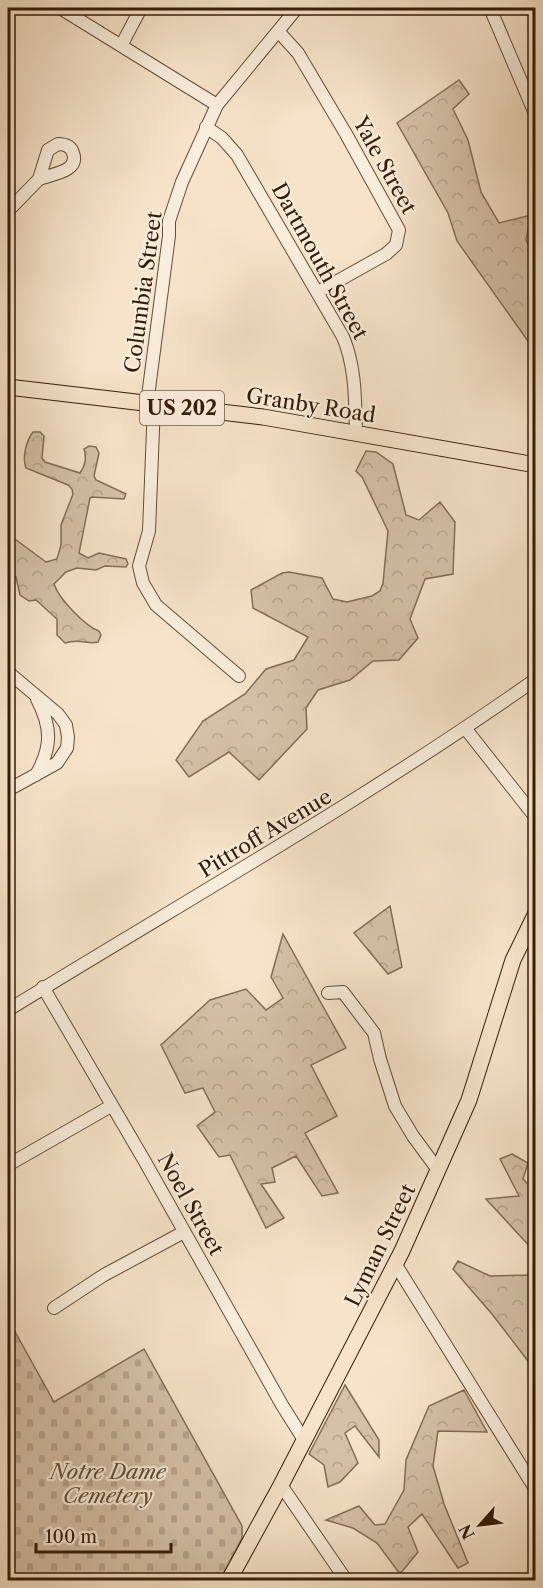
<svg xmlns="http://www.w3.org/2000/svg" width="543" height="1588" viewBox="0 0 543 1588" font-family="'Libre Caslon Text',serif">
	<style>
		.forest { fill: url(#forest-crowns); stroke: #846e58; stroke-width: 1.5 }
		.cemetery { fill: url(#cemetery-stones); stroke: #846e58; stroke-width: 1.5 }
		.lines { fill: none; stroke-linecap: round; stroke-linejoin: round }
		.minor-casing { stroke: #644e38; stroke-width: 14 }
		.major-casing { stroke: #341c08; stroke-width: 17 }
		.minor { stroke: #f9eddc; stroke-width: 12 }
		.major { stroke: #f6e3c9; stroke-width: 15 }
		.labels { text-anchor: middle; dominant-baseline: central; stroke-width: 4.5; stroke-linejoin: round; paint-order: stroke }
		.shield { fill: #f9eddc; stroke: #6f5b48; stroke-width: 1.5 }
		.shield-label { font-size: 20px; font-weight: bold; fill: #341c08 }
		.street-label { font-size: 21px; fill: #341c08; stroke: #f9eddc }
		.park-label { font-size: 21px; font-style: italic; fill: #644e38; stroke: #f9eddc }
	</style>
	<defs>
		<pattern id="forest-crowns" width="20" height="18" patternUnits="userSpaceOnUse" patternTransform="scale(1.5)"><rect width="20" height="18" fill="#d5c1a8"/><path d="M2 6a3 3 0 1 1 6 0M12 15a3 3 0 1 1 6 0" fill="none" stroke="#b7a58f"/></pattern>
		<pattern id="cemetery-stones" width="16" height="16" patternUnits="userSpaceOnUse" patternTransform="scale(1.5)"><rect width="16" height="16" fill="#d5c1a8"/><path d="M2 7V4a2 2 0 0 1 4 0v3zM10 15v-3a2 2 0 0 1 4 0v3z" fill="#b7a58f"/></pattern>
	</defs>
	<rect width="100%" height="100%" fill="#f6e3c9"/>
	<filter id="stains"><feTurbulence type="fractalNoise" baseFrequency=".00333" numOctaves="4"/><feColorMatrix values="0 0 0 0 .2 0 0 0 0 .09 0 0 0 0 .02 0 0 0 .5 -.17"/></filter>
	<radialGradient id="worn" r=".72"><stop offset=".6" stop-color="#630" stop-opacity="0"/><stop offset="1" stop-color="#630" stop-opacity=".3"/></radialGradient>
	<path class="forest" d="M459,80L469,94L453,109L468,140L481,192L499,223L531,215L526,240L535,260V285L533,287L536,291L535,351L457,241L448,213L397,123Z
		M33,432H40L44,436L42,458L45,462L80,473C85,466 87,458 84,449L89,446L96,447L99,453L94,476L96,480L126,494L124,499L92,497L90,498L79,553L88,558L99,553L126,559L128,564L126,567L105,566L96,570L77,568L66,572L54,584C59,599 85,626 99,631L101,635L98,642C87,645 81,638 65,643L57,635V619L36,600L29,601L20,595L16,577L8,572V534L46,562L57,559L61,545V525L73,494L72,489L68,485L26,468C22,458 26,441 33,432Z
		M366,451L376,452L393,464L406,515L419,520L440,502L455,522L453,574L425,579L410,619L418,638L399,660L373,661L350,680L318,690L306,708L307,729L259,780L229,752L189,777L176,760L203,721L245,694L266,669L294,660L308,637L253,608L251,590L282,573L289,572L322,578L333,599L347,602L372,596L380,591L383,583L388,531L362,477L356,471Z
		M390,906L402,967L388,974L354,933Z
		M283,934L346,1048L311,1065L337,1116L305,1133L338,1193L322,1196L296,1156L272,1168L275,1182L261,1184L284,1218L266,1228L230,1155L219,1157L197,1126L215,1112L203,1088L185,1093L161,1045L210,1000L246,989L266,1010L283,998L271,977Z
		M512,1154L528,1163L523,1179L535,1191V1252L486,1199L519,1196L500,1159Z
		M458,1261L490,1276L535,1275V1396L532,1388L528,1361L492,1314L453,1269Z
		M345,1385L379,1440V1457L355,1426L345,1433L358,1463L340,1482L328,1487L324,1465L309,1454Z
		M464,1390L487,1432L438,1431L433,1466L444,1504L468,1563L458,1568L422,1514L408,1527L418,1552L400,1574L377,1543L353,1528L326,1520L359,1506L375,1525L385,1524L404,1490L406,1460L429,1406Z"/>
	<path class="cemetery" d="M8,1319L54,1402L144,1349L242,1526V1538L220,1580H8Z"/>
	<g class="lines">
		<g class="minor-casing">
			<path id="minor" d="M60,8L217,105
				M490,8L536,116
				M278,31L298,53L346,134L399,230L396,245L386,254L318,292
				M122,44L141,8
				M206,127L222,138L237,155L343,337C356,368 355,400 356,433
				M58,144C65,144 71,146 73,153C80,172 51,174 39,179L48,150Z
				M8,211L39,179
				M147,404L169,236V221L182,182L217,105L297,8
				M154,404L149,531L139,566L143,583L156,605L239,676
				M8,672L58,714L66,725L68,737L67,748L57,763L8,790
				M465,728L536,818
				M36,775C52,747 52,728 37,699
				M43,987L144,1160L282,1405L304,1440
				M328,993L343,992L374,1033L380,1059L395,1106L413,1136L438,1170
				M8,1010C185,901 366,799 536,679
				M8,1165L111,1106
				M396,1265L536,1490
				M54,1308L104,1275L184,1232
				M281,1485L346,1580"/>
		</g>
		<g class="major-casing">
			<path id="major" d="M8,387L263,417L536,465
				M229,1580L281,1485L402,1251L469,1100L513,960L536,913"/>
		</g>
		<use href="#minor" class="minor"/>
		<use href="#major" class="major"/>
	</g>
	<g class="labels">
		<rect class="shield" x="140" y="391" width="84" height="34" rx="4.5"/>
		<g class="shield-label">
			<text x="182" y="408">US 202</text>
		</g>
		<g class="street-label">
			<text transform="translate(385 165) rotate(61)">Yale Street</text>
			<text transform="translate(320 261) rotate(61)">Dartmouth Street</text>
			<text transform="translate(143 292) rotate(-82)">Columbia Street</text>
			<text transform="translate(311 405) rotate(9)">Granby Road</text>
			<text transform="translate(265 833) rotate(-31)">Pittroff Avenue</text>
			<text transform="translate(191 1204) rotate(61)">Noel Street</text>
			<text transform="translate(380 1245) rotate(-64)">Lyman Street</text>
		</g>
		<g class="park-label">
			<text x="108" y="1471">Notre Dame<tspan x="108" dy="24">Cemetery</tspan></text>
		</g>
	</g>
	<rect width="543" height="1588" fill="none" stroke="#f6e3c9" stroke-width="30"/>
	<rect x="9" y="9" width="525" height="1570" fill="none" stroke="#341c08" stroke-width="3"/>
	<rect x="15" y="15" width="513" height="1558" fill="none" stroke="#341c08" stroke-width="1.5"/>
	<g transform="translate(480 1525) rotate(242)" stroke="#f9eddc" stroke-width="4.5" paint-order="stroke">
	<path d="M0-4.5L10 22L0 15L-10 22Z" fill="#341c08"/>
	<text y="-9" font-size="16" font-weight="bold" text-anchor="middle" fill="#341c08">N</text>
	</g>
	<path d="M36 1543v9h135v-9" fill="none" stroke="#341c08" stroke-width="3"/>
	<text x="45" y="1543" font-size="18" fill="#341c08" stroke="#f9eddc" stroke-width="4.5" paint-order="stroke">100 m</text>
	<rect width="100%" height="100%" filter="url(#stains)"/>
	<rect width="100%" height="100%" fill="url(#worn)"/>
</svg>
